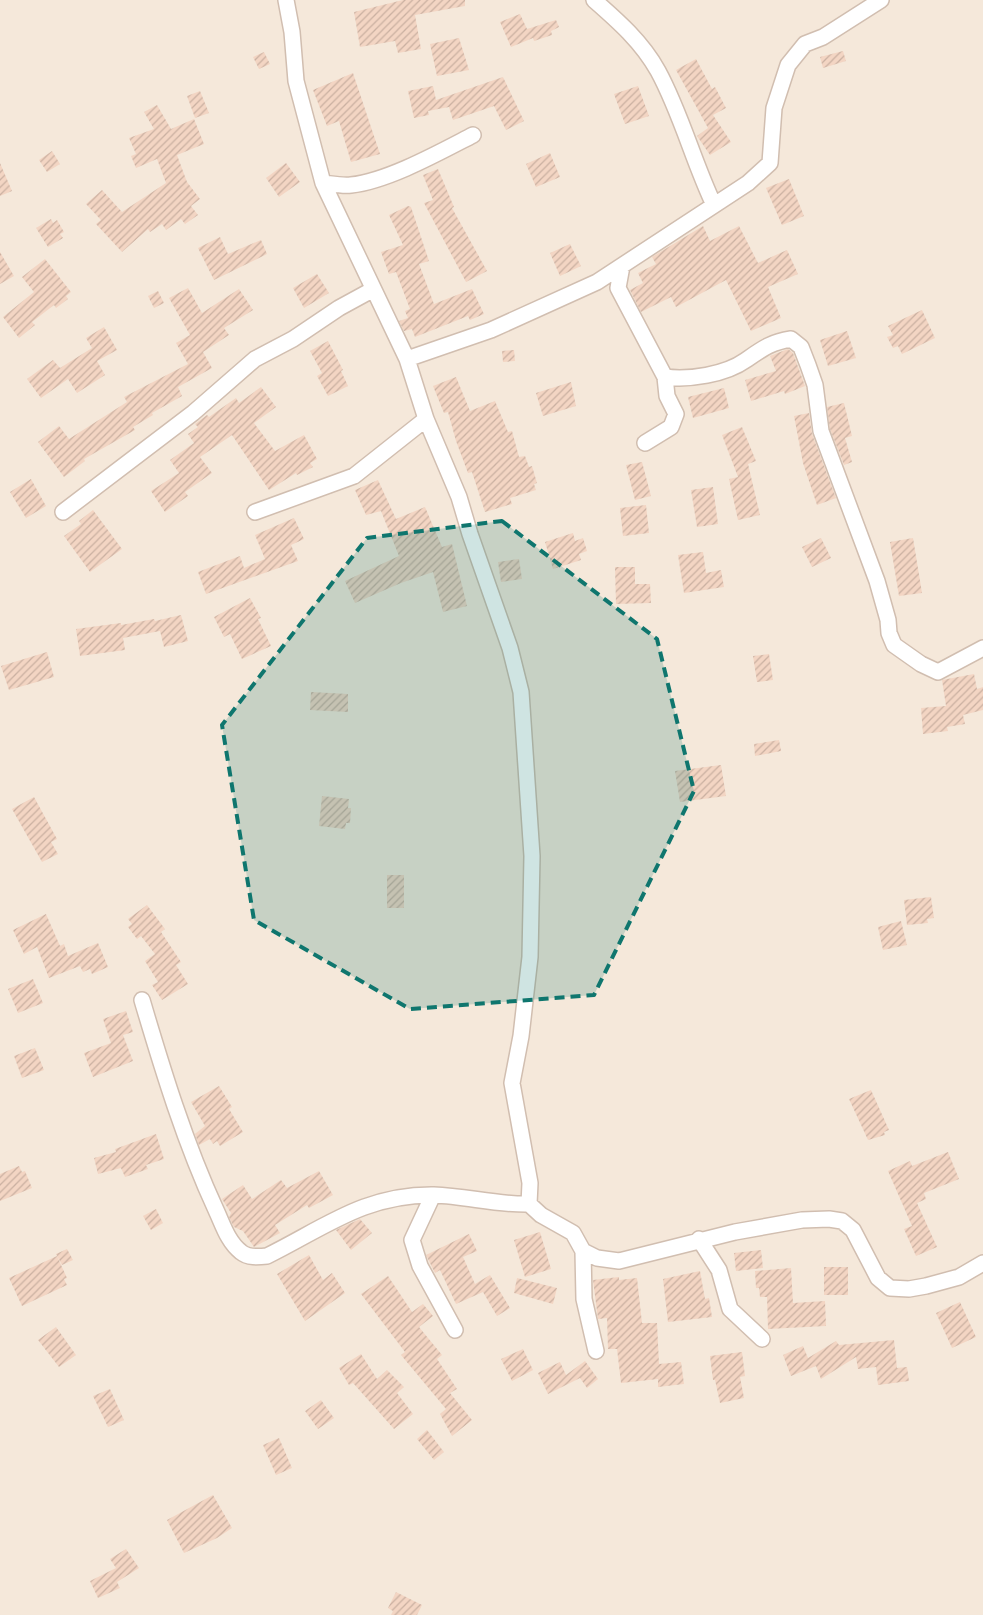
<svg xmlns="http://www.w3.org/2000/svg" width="983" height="1615" viewBox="0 0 983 1615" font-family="Quicksand,sans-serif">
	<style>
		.residential { fill: #f5e8da }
		.building { fill: url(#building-hatch) }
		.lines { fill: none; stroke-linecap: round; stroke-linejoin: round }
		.minor-casing { stroke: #d1beb0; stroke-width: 18 }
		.minor { stroke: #fff; stroke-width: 15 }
		.marked { fill: #0f766e; fill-opacity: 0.2; stroke: #0f766e; stroke-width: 4; stroke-dasharray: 10 6; stroke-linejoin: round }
	</style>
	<defs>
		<pattern id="building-hatch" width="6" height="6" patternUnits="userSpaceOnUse" patternTransform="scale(1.25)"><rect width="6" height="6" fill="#f3d5c3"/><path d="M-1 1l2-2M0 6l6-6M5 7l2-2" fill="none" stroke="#cab0a1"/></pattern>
	</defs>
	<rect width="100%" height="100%" fill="#fdf6ec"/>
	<path class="residential" d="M0,0H983V1615H0Z"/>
	<path class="building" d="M403,0H465V6L415,15L421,49L398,53L395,41L360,47L354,12Z
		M520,14L527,29L556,20L559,27L551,31L552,35L534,41L533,38L511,47L500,22Z
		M459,38L469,70L437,76L430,44Z
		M843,51L846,61L823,68L820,57Z
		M264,52L270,64L259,69L253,57Z
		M696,59L712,89L715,87L726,108L713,115L731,142L710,155L697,136L708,128L676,70Z
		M353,73L380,154L351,162L339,121L327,126L313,90Z
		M503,77L524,121L506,130L494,106L453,120L449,107L428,111L429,115L414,118L408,91L433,86L436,100Z
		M638,86L649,116L625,124L614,94Z
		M200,91L209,113L195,118L187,96Z
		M157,105L171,129L194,119L204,144L177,155L187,182L200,199L191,206L198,215L185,224L181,219L166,230L162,224L150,232L148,229L122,252L96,224L101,220L86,204L102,190L122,212L166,183L157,159L136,168L131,156L136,154L129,138L154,129L144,112Z
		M52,151L60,164L47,172L39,160Z
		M550,153L560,177L536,187L526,164Z
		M0,163L12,191L0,196Z
		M286,163L300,182L279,197L266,178Z
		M438,169L454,207L452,208L487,271L466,282L424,203L433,200L423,175Z
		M789,179L804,216L782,225L766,188Z
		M408,206L411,207L429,261L419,264L434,304L472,289L484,314L470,320L468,316L415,337L412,329L404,331L399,321L408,318L405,311L410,309L396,272L389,274L381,252L403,245L389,215Z
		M51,219L53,223L57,220L64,232L60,234L63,238L48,247L36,228Z
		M703,226L710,241L739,226L758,263L787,250L798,274L768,287L781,318L751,331L726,280L676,307L671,297L641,312L630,290L643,283L638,273L656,264L652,257Z
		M220,237L228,254L261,240L267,254L214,280L198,248Z
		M570,244L581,266L560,276L550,253Z
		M0,252L14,276L0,284Z
		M45,259L71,292L66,296L68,299L56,308L54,305L32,322L35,325L19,338L3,317L34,292L22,277Z
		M317,274L329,293L304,308L293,288Z
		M188,288L202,313L239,289L253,310L224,328L229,335L203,352L212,368L178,387L182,396L152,413L153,415L133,427L135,430L84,459L85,461L64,477L38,442L59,426L69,439L127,402L124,397L188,364L176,343L190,335L169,298Z
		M158,291L164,303L154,308L148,296Z
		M922,310L935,338L902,354L898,346L893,348L887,337L893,335L888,326Z
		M104,327L117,350L97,361L105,375L77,393L68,379L41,398L27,379L53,360L60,368L92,348L86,338Z
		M847,331L856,358L828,366L820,340Z
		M328,341L343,370L341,371L348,386L328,396L317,376L322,373L310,351Z
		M788,349L793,353L805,386L785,394L784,391L751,401L745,380L776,371L770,356Z
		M514,350L515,361L503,362L502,351Z
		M456,377L470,411L495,401L508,432L512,431L519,457L525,456L529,467L532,466L537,483L534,484L536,490L510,498L512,504L485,512L472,472L468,473L456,441L448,412L444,413L433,386Z
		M571,382L576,406L543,416L536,393Z
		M261,387L276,407L254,423L275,451L304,435L317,459L310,463L313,467L297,475L296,473L269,490L232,435L200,457L212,473L185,492L188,496L165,512L151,491L179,473L170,460L194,443L188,434L198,427L195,424L207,415L209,417L236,398L239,403Z
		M724,388L729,408L693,418L688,397Z
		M844,403L852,436L845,438L852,462L844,465L830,429L827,407Z
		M809,413L812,434L836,498L817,505L803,463L794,416Z
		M742,427L756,461L748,464L760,515L738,520L729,479L738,477L722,435Z
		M642,462L651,496L635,500L626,465Z
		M31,479L46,506L26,518L10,492Z
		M378,480L396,519L425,507L442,547L452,544L467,606L443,612L433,572L401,583L355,603L345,581L399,556L381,511L366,515L355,490Z
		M713,487L718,524L697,527L691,490Z
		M646,505L649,533L623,536L620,508Z
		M93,510L122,549L90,572L64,536L81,524L79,521Z
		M294,518L304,539L291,545L298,561L206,594L198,572L240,556L244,568L265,559L255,535Z
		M573,533L575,541L583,538L587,551L579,554L581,560L553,569L545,542Z
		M821,538L831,558L812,567L802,547Z
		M913,538L922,593L899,596L890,542Z
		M703,552L706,573L721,570L724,587L684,593L678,555Z
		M519,559L522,579L501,582L498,562Z
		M615,567H635V584H650L651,603L616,604Z
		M250,598L261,618L258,619L271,646L242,659L230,634L224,637L214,617Z
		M181,615L188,641L164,647L160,631L123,638L125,650L80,656L76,629L121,623V625L154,619L155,621Z
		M47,652L54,677L9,690L1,666Z
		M769,654L773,680L757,682L753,656Z
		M974,674L977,689L983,687V710L963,715L965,724L947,727L948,731L923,734L921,708L946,706L942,680Z
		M311,692L348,694V712L310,710Z
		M779,740L781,751L755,756L754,744Z
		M721,765L726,796L680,802L675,771Z
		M322,796L349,799L348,808H351L350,823H346L345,829L319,826Z
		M34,797L57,839L51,842L58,854L42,862L12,809Z
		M387,875H404V908H387Z
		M931,897L934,918L927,919L928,923L907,925L904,900Z
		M147,905L165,929L161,932L181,962L176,965L188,984L162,1000L152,985L158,982L145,961L155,954L141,936L137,939L128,927L132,924L128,919Z
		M46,914L60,946L64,944L68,956L98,943L108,967L92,974L90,969L83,972L80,966L49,978L37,947L24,954L13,930Z
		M901,921L907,945L883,950L878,927Z
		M33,979L43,1003L18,1013L8,989Z
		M126,1011L133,1032L123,1035L133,1061L93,1077L84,1053L111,1043L103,1019Z
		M35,1048L44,1070L22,1078L14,1056Z
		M219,1086L232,1107L229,1109L243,1132L220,1146L217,1141L213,1144L210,1139L199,1145L195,1134L205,1126L191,1102Z
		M871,1090L889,1130L884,1132L885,1135L868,1140L849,1099Z
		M156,1134L164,1159L146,1165L148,1169L125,1177L121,1168L98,1174L94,1158L116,1152L115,1149Z
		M948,1152L959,1179L924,1193L926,1199L917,1203L937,1247L916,1256L904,1229L912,1226L888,1171L910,1161L912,1166Z
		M19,1166L22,1172L25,1171L32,1188L0,1201V1174Z
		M319,1171L333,1195L309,1208L307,1205L275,1225L280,1233L254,1247L243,1231L234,1227L229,1217L231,1213L222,1199L243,1185L252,1199L281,1180L287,1188Z
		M156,1209L163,1223L151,1230L143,1216Z
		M360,1219L372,1233L351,1250L336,1230Z
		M540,1232L551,1269L525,1277L514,1240Z
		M469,1234L477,1251L463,1257L475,1284L490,1275L510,1308L497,1316L483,1292L456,1304L440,1270L435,1273L426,1255Z
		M67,1249L73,1260L62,1265L56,1254Z
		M761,1250L763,1268L736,1271L734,1253Z
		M309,1255L323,1280L332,1273L345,1293L305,1321L277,1274Z
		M57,1256L67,1278L64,1279L67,1285L22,1306L9,1278Z
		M824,1267H848V1295H824Z
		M791,1268L793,1303L825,1301L826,1326L768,1329L767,1297H760L759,1288H756L755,1271Z
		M700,1271L705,1299L709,1298L712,1317L668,1322L663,1279Z
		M388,1276L412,1312L423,1304L433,1316L419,1327L442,1355L437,1359L457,1389L450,1393L472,1420L452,1436L440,1414L446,1409L401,1355L405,1352L361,1294Z
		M619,1277V1280L637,1278L642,1323H657L659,1364L681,1362L684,1384L658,1387V1379L621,1383L617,1349H608L607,1318L598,1319L593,1280Z
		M517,1278L557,1288L553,1304L514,1293Z
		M960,1302L976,1337L952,1348L936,1313Z
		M56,1327L76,1355L59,1367L38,1340Z
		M894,1340L897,1368L907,1367L909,1381L878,1385L876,1367L858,1369L856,1357L821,1379L816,1366L791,1376L783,1355L803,1346L808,1358L836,1341L839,1345Z
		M523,1349L533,1370L512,1381L501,1359Z
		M742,1352L745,1376L740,1377L744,1398L720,1403L715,1380H713L710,1356Z
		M361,1354L377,1379L387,1370L404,1387L397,1393L413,1414L394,1429L353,1383L349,1385L339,1368Z
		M585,1361L598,1379L587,1388L580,1378L548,1394L538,1373L560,1362L566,1375Z
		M110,1389L124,1420L108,1427L93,1396Z
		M321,1400L334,1418L318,1429L305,1411Z
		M427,1430L444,1452L434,1460L417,1439Z
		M279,1438L292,1468L276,1475L263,1445Z
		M213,1495L232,1528L217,1538L184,1553L167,1520Z
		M126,1549L139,1568L117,1582L120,1588L98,1598L90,1581L116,1568L110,1559Z
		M396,1592L422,1605L417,1615H391L393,1611L388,1608Z"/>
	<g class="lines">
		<g class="minor-casing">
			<path id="minor" d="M286,0L292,32L296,81L323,183L407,359L426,419L459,497L470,534L510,648L521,692L532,856L530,957L521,1036L512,1083L530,1183L529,1204
				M594,0C618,21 642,42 658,71C681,113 693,161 714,205
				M323,183C332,184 342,186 351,185C388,181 440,152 473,135
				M622,266L618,288L665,377L667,396L676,414L671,427L645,443
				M407,359L491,330L597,282L748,183L770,163L774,108L788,65L805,44L823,37L881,0
				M665,377C689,380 725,375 746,360C762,349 771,342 791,339L801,347L808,365L815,385L821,431L877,581L888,620L889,633L894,645L921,664L938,672L983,648
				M63,512L193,413L255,359L293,339L339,308L372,290
				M255,512L354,476L426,419
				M142,1000C163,1071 185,1143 216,1210C223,1225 228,1242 241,1252C248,1258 258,1257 267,1256C324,1228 365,1194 434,1195C466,1196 497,1205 529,1204L541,1215L573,1233L583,1251L584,1299L596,1351
				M433,1195L412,1240L420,1266L455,1330
				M699,1239L719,1270L730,1309L762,1339
				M583,1251L597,1258L619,1261L735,1232L802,1220L829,1219L842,1221L853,1230L878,1278L890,1288L909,1289L926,1286L959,1277L983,1263"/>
		</g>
		<use href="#minor" class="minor"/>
	</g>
	<path class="marked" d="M502,521L657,639L694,791L594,995L410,1009L254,920L222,725L367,538Z"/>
</svg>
